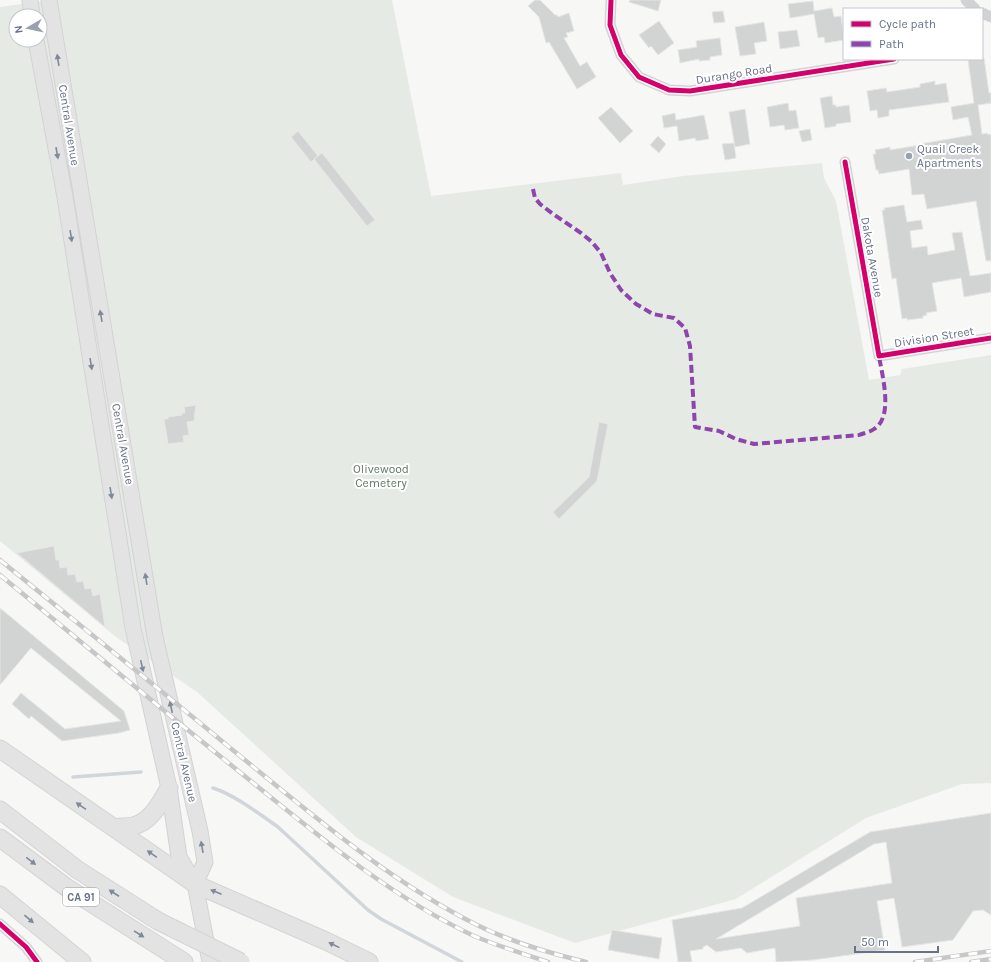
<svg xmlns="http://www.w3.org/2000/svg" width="991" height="962" viewBox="0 0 991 962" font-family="Karla,sans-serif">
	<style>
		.green { fill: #e6eae4; fill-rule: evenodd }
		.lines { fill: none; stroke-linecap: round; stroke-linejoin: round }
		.stream { stroke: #d0d6da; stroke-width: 3.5 }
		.building { fill: #d2d3d3; stroke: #e6e6e6; fill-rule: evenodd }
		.major-casing { stroke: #d2d3d4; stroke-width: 17 }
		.highway-casing { stroke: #d3d4d5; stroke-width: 19 }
		.minor { stroke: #d1d2d3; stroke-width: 11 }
		.major { stroke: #e3e3e4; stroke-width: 15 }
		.highway { stroke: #e3e3e4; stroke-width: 17 }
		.rail-casing { stroke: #c7c7c9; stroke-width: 4.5 }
		.rail { stroke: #fff; stroke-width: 3; stroke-dasharray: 9; stroke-linecap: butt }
		.highway-bridge-casing { stroke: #d3d4d5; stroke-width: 19; stroke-linecap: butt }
		.highway-bridge { stroke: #e3e3e4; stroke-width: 17 }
		.quiet { stroke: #8e44ad; stroke-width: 4; stroke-dasharray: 8 4; stroke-linecap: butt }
		.cycleway-casing { stroke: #fff; stroke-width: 8 }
		.cycleway { stroke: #d6006c; stroke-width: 5 }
		.oneway { fill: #7f899a }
		.poi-dot { fill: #99a1ae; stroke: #fff; stroke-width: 1.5 }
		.labels { text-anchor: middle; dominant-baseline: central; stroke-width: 4; stroke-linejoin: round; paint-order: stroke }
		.shield { fill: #fff; stroke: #949cab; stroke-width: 1 }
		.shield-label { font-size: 11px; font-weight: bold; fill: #667287 }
		.street-label { font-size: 12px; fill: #667287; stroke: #fff }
		.poi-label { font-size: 12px; fill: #667287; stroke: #fff; text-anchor: start }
		.park-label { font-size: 12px; fill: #627961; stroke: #fff }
	</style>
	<rect width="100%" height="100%" fill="#f7f7f6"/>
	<path class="green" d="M51,0H392L431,196L621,173L623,185L683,176L822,163L824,178L836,201L869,380L900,375L902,369L991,355V783L962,784L866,818L736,899L575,943L453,897L356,837L197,692L116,637L0,541V7ZM16,16H40V40H16Z"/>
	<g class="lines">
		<path class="stream" d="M73,777L141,772
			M213,788C233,794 261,815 278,827L368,910L381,919L462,962"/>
	</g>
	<path class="building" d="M535,0H540L555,15H557L558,17L569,13L574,31L566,33L568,37L564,38L580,66L587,62L596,77L577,89L549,42L546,43L539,17L528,6Z
		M630,0H661L658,11L629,2Z
		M813,1L814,11L832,8L834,17L841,16L844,40L825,43L824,37L818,38L814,14L790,18L788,4Z
		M723,11L725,22L714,23L712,12Z
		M659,21L674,43L658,55L651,46L649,48L639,35Z
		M764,22L767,41L754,43L756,54L740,56L735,27Z
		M797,30L800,46L780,49L778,32Z
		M720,38L722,55L710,57V60L699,61V59L680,63L678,50L697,47L696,41Z
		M982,58H984L989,93H991V103L978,105L982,134L988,133V135L991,134V261H986L976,201L927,209L924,194L912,195L909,169L879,174L878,170H876L873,154H876L875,150L890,147V150L920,145V144L972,135L968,117L953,120L951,107L974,103L968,60Z
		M935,81V85L946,83L949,102L889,110V116L878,118L877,110L870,111L867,91L886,88L887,92L920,87V84Z
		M832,96L833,105H836V107L849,105L851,122L836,124V126L825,128L820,98Z
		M788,103L789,111L796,110L799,128L785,130L784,125L770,127L767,107Z
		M611,107L633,131L620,143L598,118Z
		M745,109L750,144L735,147L729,112Z
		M675,113L676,120L704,115L709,139L696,141L695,138L679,141L677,126L664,128L662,116Z
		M810,129L812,140L802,142L799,131Z
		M298,131L318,156L311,162L291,137Z
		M658,136L666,144L659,153L650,145Z
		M734,143L736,158L725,160L722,144Z
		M322,153L375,220L367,226L314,159Z
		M904,205L907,222L921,220L923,229L910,231L912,248L927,246L928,255L955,250L952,233L962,232L970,276L991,273V292L964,297L961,278L932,283L937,311L926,313L927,315L923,316V318L907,320V318L902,319L896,278L892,279L882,210H885L884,208Z
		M196,405L194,421L187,422L189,435L183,436L184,442L168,444L164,419H168V417L182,415V413H185L184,407Z
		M599,422L608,424L597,481L559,519L553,512L589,477Z
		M54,546L56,560H59L60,568L67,567L68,575L75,574L77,582L83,581L85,589L91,588L93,596L100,594L105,627L17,553Z
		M0,608L124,711L130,730L119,733L62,741L31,716L29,719L12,704L21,693L65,729L121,721L31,648L0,685Z
		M991,813V915L983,910L973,911L953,940L902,947L894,898L877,901L885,950L813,960L776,962L775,948L747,953L741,948L716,952L707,945L703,947V949L690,951L692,962H678L672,920L742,908L870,832ZM886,842L892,883L796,898L800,926L716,939L874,844Z
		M612,930L662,938L659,959L608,950Z"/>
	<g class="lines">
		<g class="major-casing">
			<path id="major" d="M30,0L32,16
				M49,0L155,637L200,831L205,862L195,884
				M36,40L65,197L133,628L169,788L179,857L195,884L210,962"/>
		</g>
		<g class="highway-casing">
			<path id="highway" d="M0,749L195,884L326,941L369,962
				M0,810L78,870L158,921
				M114,828C120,827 127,827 133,826C151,822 161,802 169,788
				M0,838L66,887L184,962
				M0,895L82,962"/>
		</g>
		<path class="minor" d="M611,0L610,25L621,55L639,77L669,90L690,91L894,59
			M966,0L975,9
			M982,13L991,17
			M845,162L879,356L991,338
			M0,924L26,947L37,962"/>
		<use href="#major" class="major"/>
		<use href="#highway" class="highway"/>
		<g class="rail-casing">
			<path id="rail" d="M0,560C76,622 153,684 229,747C308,811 385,879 477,925C511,942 549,953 586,962
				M0,575C79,640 156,705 236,769C310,829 387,895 474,936C498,946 523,954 548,962
				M915,962L991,951
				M971,962L991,959"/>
		</g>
		<use href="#rail" class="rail"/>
		<g class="highway-bridge-casing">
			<path id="highway-bridge" d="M158,921L241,962"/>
		</g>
		<use href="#highway-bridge" class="highway-bridge"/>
		<path class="quiet" d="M533,189L535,198L540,204L553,214L581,233L592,242L601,253L610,273L621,290L636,304L653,314L674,318L685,328L690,346L695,427L719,431L736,439L754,444L859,435C864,433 870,432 874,429C894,417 882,375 879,356"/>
		<g class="cycleway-casing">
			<path id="cycleway" d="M611,0L610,25L621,55L639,77L669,90L690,91L894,59
				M845,162L879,356L991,338
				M0,924L26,947L37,962"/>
		</g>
		<use href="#cycleway" class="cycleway"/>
	</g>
	<defs><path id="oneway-solid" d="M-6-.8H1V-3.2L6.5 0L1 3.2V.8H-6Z"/></defs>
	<g class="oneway">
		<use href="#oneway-solid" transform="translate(58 60) rotate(-99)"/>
		<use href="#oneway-solid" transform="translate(57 153) rotate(80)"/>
		<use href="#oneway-solid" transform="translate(71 236) rotate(81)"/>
		<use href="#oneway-solid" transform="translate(101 316) rotate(-100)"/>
		<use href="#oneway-solid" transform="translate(91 364) rotate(81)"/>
		<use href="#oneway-solid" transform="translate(111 493) rotate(81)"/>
		<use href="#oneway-solid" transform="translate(146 579) rotate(-99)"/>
		<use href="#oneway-solid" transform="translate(142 666) rotate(77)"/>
		<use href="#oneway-solid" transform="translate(171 707) rotate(-103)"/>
		<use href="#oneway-solid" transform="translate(81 806) rotate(-146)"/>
		<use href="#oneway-solid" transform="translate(202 847) rotate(-100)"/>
		<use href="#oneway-solid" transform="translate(152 854) rotate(-145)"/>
		<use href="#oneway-solid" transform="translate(31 861) rotate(37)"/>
		<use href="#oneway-solid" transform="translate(216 892) rotate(-157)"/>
		<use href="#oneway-solid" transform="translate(114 893) rotate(-147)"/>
		<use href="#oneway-solid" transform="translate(29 919) rotate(40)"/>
		<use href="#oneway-solid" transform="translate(139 934) rotate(32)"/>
		<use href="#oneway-solid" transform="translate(334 945) rotate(-154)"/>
	</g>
	<circle class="poi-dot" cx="909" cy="156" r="4"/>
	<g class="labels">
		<rect class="shield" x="63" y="888" width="36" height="18" rx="3"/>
		<g class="shield-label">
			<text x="81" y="897">CA 91</text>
		</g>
		<g class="street-label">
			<text transform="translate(734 74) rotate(-9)">Durango Road</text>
			<text transform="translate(69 125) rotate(81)">Central Avenue</text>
			<text transform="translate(872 257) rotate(80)">Dakota Avenue</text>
			<text transform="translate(934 337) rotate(-9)">Division Street</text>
			<text transform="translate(123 444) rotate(80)">Central Avenue</text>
			<text transform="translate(184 762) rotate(77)">Central Avenue</text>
		</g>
		<g class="poi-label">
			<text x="917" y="149">Quail Creek<tspan x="917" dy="14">Apartments</tspan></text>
		</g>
		<g class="park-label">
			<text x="381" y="469">Olivewood<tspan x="381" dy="14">Cemetery</tspan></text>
		</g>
	</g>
	<rect x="843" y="8" width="140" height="52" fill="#ffffff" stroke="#c2c7cf"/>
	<rect x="851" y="21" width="20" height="6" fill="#d6006c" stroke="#c2c7cf"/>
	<text x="879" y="28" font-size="12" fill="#667287">Cycle path</text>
	<rect x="851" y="41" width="20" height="6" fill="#8e44ad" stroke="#c2c7cf"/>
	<text x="879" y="48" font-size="12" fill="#667287">Path</text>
	<g transform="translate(28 28) rotate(261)"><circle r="19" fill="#ffffff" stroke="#c2c7cf"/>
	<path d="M0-3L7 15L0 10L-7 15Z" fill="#99a1ae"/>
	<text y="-6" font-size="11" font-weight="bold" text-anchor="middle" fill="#667287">N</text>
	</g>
	<path d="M855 946v6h83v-6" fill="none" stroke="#667287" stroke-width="2"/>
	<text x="861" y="946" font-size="12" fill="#667287" stroke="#ffffff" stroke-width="3" paint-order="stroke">50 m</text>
</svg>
